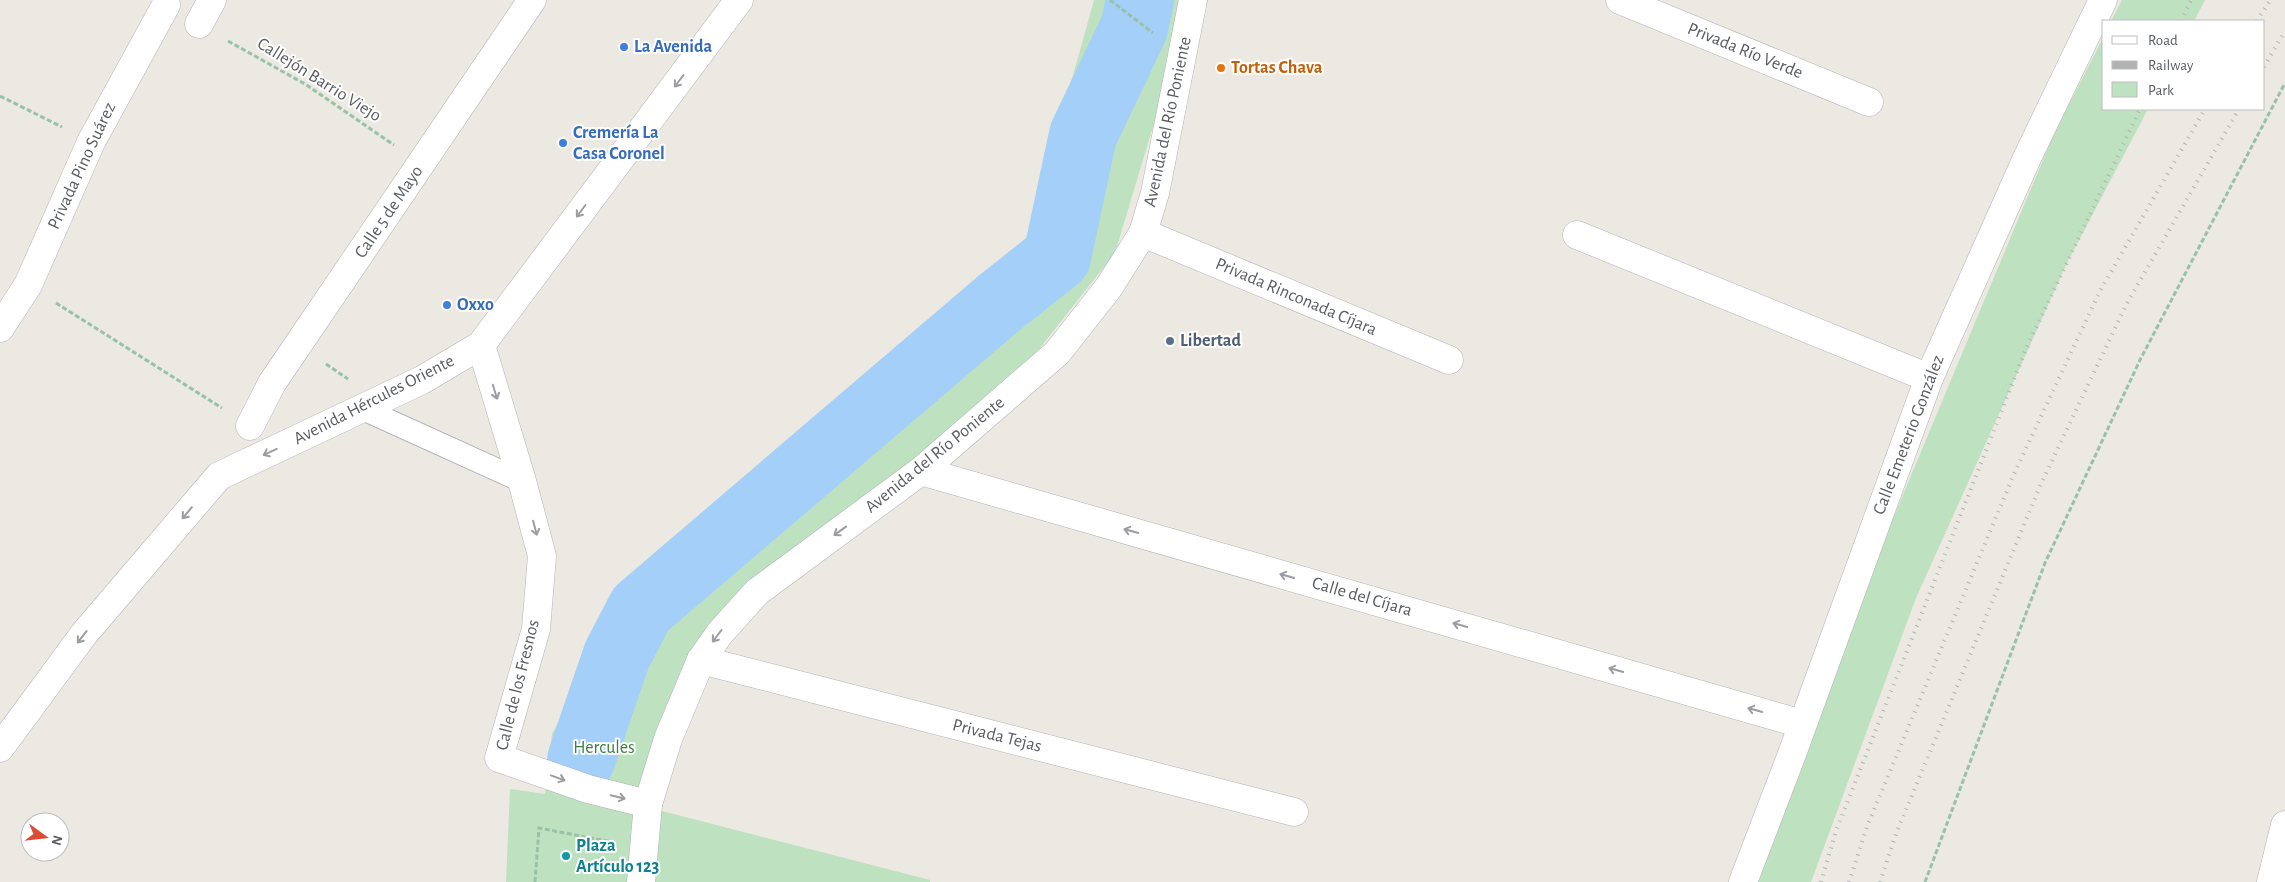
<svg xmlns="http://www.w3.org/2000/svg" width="2285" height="882" viewBox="0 0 2285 882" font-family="'Alegreya Sans',sans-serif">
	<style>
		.green { fill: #bee1c0 }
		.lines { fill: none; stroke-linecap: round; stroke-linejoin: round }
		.river { stroke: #a4cff8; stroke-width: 68 }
		.lane-casing { stroke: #b1b3b7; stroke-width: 24 }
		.street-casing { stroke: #b1b3b7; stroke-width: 29 }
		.secondary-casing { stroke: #b0b3b7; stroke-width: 29 }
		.path { stroke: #99c1a7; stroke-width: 3; stroke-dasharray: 5 2.5; stroke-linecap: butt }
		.lane { stroke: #fff; stroke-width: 22 }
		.street { stroke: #fff; stroke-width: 28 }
		.secondary { stroke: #fff; stroke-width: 28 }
		.rail { stroke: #b1b2b2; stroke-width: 4; stroke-dasharray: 1 6; stroke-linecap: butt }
		.oneway { stroke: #9b9da0 }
		.shop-dot { fill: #3f7fe0; stroke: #fff; stroke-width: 2 }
		.food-dot { fill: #e8710a; stroke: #fff; stroke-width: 2 }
		.service-dot { fill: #5c6f8a; stroke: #fff; stroke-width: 2 }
		.culture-dot { fill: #0f9aa8; stroke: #fff; stroke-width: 2 }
		.labels { text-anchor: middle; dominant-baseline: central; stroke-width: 4; stroke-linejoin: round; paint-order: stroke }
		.shop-label { font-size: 18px; font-weight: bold; fill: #366cbe; stroke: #fff; text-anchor: start }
		.street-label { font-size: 18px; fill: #595c60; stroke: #fff }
		.food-label { font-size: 18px; font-weight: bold; fill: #c56008; stroke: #fff; text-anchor: start }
		.service-label { font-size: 18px; font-weight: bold; fill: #4e5e75; stroke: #fff; text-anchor: start }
		.park-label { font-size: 18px; fill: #3a7f41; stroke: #fff }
		.culture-label { font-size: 18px; font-weight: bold; fill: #0d838f; stroke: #fff; text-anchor: start }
	</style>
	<rect width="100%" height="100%" fill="#ebe9e1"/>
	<path class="green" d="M1094,0H1191L1115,253L1032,358L714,631L658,810L930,880V882H506L510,789L545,794L552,734L624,596L892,370L1026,244Z
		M2122,0H2205L2194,21H2111Z
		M2104,36V109H2148L2067,263L1916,598L1811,882H1757L1839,648L2053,136Z"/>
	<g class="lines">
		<path class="river" d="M581,760L617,655L641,609L999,303L1057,257L1083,135L1134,28L1140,0"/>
		<g class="lane-casing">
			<path id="lane" d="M361,408L522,481"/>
		</g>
		<g class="street-casing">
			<path id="street" d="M1620,0L1869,102
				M199,24L212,0
				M1143,233L1449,360
				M1577,235L1929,378
				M0,328L28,285L91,142L166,5
				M481,345L522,481L542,556L536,629L499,758L588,789L648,804
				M250,426L272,383L532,0
				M921,471L1802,724
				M701,660L1294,812
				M2271,882L2285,825"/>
		</g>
		<g class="secondary-casing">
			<path id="secondary" d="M0,748L84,634L219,476L422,380L481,345L739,0
				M641,882L648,804L668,739L701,660L720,633L757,592L921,471L1057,353L1109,287L1143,233L1155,193L1193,0
				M1743,882L1792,754L1929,378L2027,158L2103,0"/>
		</g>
		<path class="path" d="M1110,0L1153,33
			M228,41L305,84L394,145
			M0,96L62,127
			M56,303L222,408
			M326,364L348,379
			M535,882L539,828L612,842
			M1925,882L2045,563L2140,360L2285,83"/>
		<use href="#lane" class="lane"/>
		<use href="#street" class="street"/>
		<use href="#secondary" class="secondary"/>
		<path class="rail" d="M2181,21L2191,0
			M2257,21L2270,0
			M2264,67L2285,31
			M1821,882L1836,831L2026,349L2140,109
			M1849,882L1868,824L2014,474L2100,291L2205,109
			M1880,882L1896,834L2040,486L2126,305L2239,109"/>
	</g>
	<defs><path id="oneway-shaft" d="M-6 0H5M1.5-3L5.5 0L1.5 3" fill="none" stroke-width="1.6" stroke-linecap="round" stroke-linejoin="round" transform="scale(1.25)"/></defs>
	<g class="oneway">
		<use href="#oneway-shaft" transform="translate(679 81) rotate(127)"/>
		<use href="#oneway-shaft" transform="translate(581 211) rotate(127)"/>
		<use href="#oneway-shaft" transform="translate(495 392) rotate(73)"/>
		<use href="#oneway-shaft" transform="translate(270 452) rotate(155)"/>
		<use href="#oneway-shaft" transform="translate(187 513) rotate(130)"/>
		<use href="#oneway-shaft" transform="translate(535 528) rotate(75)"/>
		<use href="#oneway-shaft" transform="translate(840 531) rotate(144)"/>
		<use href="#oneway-shaft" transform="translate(1131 531) rotate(-164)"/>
		<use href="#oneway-shaft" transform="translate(1287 576) rotate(-164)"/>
		<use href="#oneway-shaft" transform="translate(1460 625) rotate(-164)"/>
		<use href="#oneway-shaft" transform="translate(717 636) rotate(127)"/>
		<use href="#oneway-shaft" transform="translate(82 637) rotate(128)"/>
		<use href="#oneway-shaft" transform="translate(1616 670) rotate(-164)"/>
		<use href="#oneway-shaft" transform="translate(1755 710) rotate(-164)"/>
		<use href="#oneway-shaft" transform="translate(558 778) rotate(20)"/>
		<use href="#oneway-shaft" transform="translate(618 797) rotate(14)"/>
	</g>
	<g class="shop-dot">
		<circle cx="624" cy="47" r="5"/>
		<circle cx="563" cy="143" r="5"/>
		<circle cx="447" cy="305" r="5"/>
	</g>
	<circle class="food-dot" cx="1221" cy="68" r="5"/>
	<circle class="service-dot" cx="1170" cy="341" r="5"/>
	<circle class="culture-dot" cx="566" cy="856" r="5"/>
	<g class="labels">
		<g class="shop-label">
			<text x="634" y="47">La Avenida</text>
			<text x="573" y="133">Cremería La<tspan x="573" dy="21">Casa Coronel</tspan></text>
			<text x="457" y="305">Oxxo</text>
		</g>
		<g class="street-label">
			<text transform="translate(1745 51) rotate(22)">Privada Río Verde</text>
			<text transform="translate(319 80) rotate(32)">Callejón Barrio Viejo</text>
			<text transform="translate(1168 122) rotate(-78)">Avenida del Río Poniente</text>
			<text transform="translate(82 166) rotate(-65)">Privada Pino Suárez</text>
			<text transform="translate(389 212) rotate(-56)">Calle 5 de Mayo</text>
			<text transform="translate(1296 297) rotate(23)">Privada Rinconada Cíjara</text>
			<text transform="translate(374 400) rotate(-27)">Avenida Hércules Oriente</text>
			<text transform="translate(1909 435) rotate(-69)">Calle Emeterio González</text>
			<text transform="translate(935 455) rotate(-39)">Avenida del Río Poniente</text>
			<text transform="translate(1362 597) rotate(16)">Calle del Cíjara</text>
			<text transform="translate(518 685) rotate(-76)">Calle de los Fresnos</text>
			<text transform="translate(997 736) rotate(14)">Privada Tejas</text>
		</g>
		<g class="food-label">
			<text x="1231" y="68">Tortas Chava</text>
		</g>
		<g class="service-label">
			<text x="1180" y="341">Libertad</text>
		</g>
		<g class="park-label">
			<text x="604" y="748">Hercules</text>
		</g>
		<g class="culture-label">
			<text x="576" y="846">Plaza<tspan x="576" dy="21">Artículo 123</tspan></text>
		</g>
	</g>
	<rect x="2102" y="20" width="162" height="90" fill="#ffffff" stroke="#bdbebf"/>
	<rect x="2112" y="36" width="25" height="8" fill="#ffffff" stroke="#bdbebf"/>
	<text x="2148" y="45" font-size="15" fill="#595c60">Road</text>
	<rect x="2112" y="61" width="25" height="8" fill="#b1b2b2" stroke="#bdbebf"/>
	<text x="2148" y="70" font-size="15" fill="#595c60">Railway</text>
	<rect x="2112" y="82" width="25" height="15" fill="#bee1c0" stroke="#bdbebf"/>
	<text x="2148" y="95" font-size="15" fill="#595c60">Park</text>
	<g transform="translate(45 837) rotate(105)"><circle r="24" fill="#ffffff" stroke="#bdbebf"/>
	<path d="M0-4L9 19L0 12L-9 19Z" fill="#db4c37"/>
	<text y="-8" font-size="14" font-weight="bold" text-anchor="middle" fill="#595c60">N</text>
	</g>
</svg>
